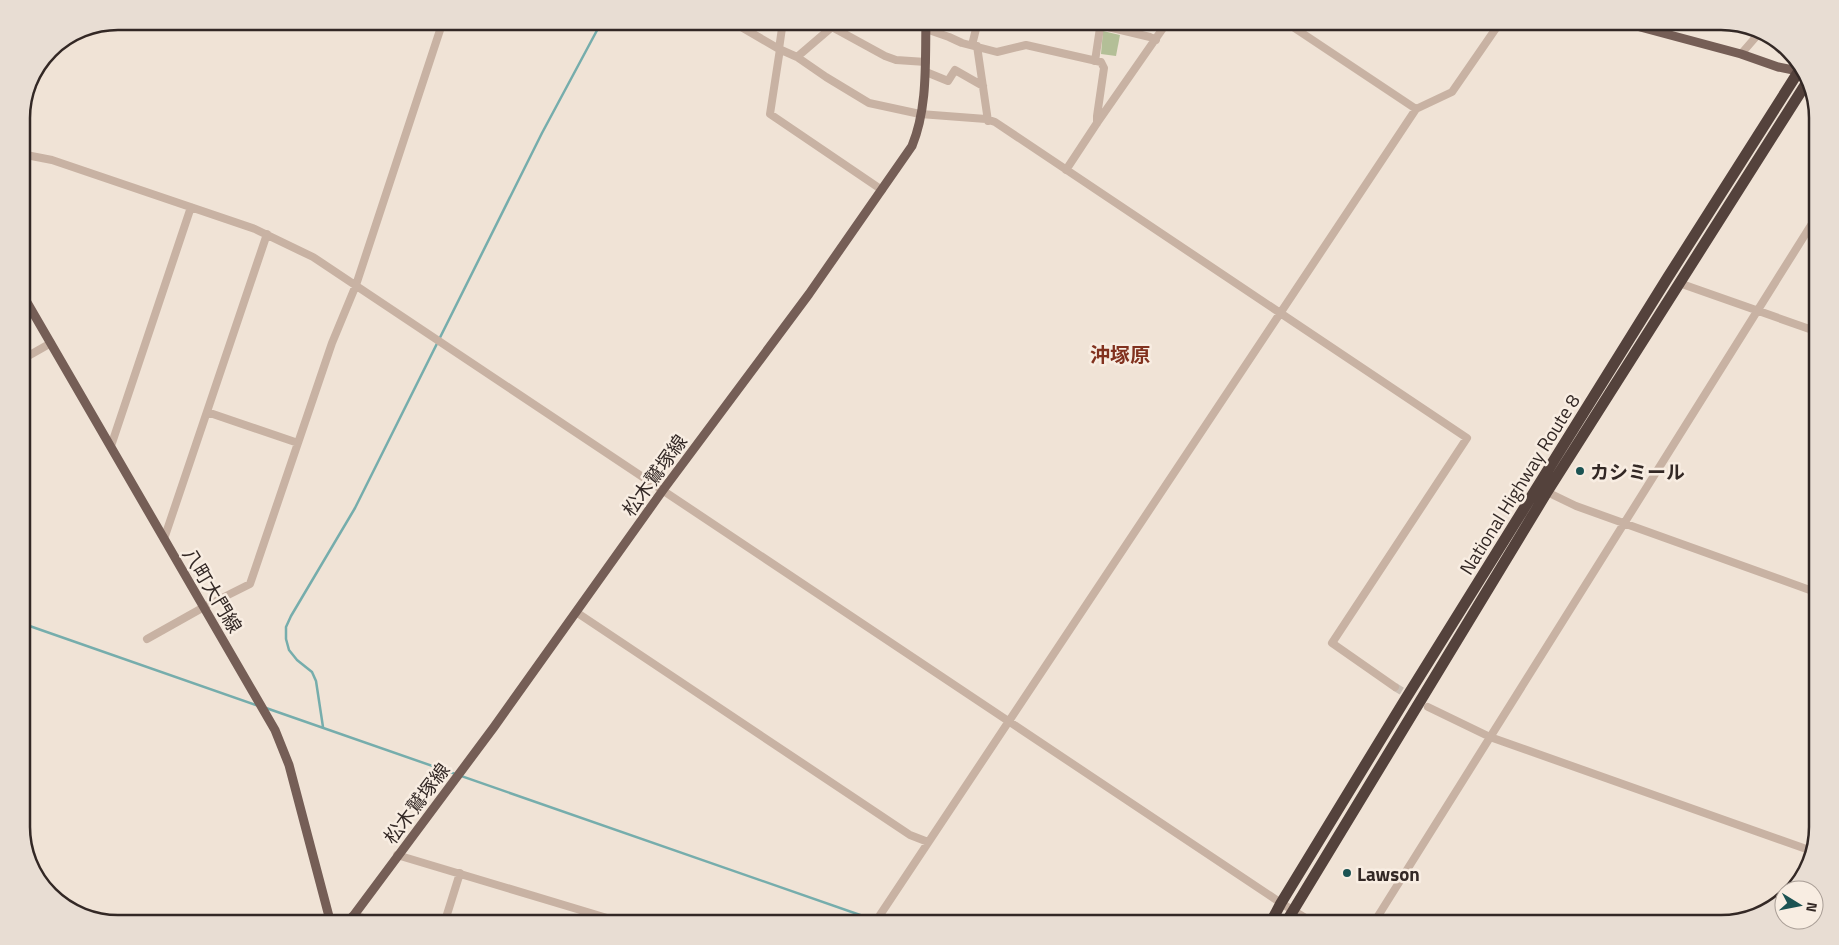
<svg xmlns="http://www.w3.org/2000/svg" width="1839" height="945" viewBox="0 0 1839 945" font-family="'Titillium Web','Noto Sans JP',sans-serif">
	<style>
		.green { fill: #b3bf97 }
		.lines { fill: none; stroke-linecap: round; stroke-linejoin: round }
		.stream { stroke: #76adac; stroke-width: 2.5 }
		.minor-tunnel { stroke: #cabeb3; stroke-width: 8; stroke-dasharray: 8 4; stroke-linecap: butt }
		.minor { stroke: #c8b2a3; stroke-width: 8 }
		.major { stroke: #755e56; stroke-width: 9 }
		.highway { stroke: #54423c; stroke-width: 11 }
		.poi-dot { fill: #1b5353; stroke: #f8ede2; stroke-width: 2 }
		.labels { text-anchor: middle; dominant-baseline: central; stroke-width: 5; stroke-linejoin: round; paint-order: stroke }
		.poi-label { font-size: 19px; font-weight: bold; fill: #332825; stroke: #f8ede2; text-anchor: start }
		.street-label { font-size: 19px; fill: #332825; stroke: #f8ede2 }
		.neighbourhood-label { font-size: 20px; font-weight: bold; fill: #81311e; stroke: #f8ede2 }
		.rim { fill: none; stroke: #332825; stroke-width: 2.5 }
	</style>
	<rect width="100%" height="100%" fill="#f0e3d6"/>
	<path class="green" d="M1103,31L1120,35L1116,56L1101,54Z"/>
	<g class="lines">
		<path class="stream" d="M21,623L256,705
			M266,708L886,924
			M323,727L316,681L312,672L297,660L289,650L286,639V627L291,616L355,508L542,133L602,21"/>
		<path class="minor-tunnel" d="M1395,687L1423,704"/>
		<path class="minor" d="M731,21L779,49L797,57L826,77L869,103L920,114L986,119L995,122L1467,438L1332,643L1395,687
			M1083,21L1150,37L1156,40
			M1284,21L1416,109
			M926,29L949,37L962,43L997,52L1026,45L1101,62L1104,68L1097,116V123
			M972,45L978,21
			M977,46L988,121
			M779,49L783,21
			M780,49L770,114L882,190
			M1741,54L1761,31
			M797,57L832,27L885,56L896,60L926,62
			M1095,61L1101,21
			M926,72L948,81L955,70L983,86
			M21,154L52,160L255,229L313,257L1281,903L1315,924
			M1066,170L1097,123L1168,21
			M1679,283L1818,332
			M21,360L51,343
			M207,412L298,443
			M111,446L191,207
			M1547,492L1576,506L1818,593
			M164,539L267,234
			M576,612L910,835L928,842
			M147,639L204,607L250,584L332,343L356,285L443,21
			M1428,707L1490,737L1812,851
			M397,855L627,924
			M354,915L383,924
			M444,924L460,873
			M877,924L880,915L1416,109L1452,92L1501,21
			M1373,924L1818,214"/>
		<path class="major" d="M1623,21L1629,24L1741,54L1778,67L1803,72
			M21,292L275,730L289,765L331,924
			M345,924L354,915L494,727L663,490L809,294L912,146C928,107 925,62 926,21"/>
		<path class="highway" d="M1270,924L1281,903L1403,703L1668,277L1802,66
			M1285,924L1547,492L1807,82"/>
	</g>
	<g class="poi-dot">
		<circle cx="1580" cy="471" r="5"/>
		<circle cx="1347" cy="873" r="5"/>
	</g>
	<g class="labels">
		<g class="poi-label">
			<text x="1590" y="471">カシミール</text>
			<text x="1357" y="873">Lawson</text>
		</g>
		<g class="street-label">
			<text transform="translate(654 475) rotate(-54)">松木鷲塚線</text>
			<text transform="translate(1519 484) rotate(-58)">National Highway Route 8</text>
			<text transform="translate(213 590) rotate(59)">八町大門線</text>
			<text transform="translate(416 803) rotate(-53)">松木鷲塚線</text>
		</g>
		<g class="neighbourhood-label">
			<text x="1120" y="354">沖塚原</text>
		</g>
	</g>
	<path d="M0 0H1839V945H0ZM118 30H1721A88 88 0 0 1 1809 118V827A88 88 0 0 1 1721 915H118A88 88 0 0 1 30 827V118A88 88 0 0 1 118 30Z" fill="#e8ddd3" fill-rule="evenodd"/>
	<path class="rim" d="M118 30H1721A88 88 0 0 1 1809 118V827A88 88 0 0 1 1721 915H118A88 88 0 0 1 30 827V118A88 88 0 0 1 118 30Z"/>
	<g transform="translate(1799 905) rotate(100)"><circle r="24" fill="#f8ede2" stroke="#a99e96"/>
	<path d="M0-4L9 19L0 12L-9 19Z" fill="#1b5353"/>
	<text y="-8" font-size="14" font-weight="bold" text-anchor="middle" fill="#332825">N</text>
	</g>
</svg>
